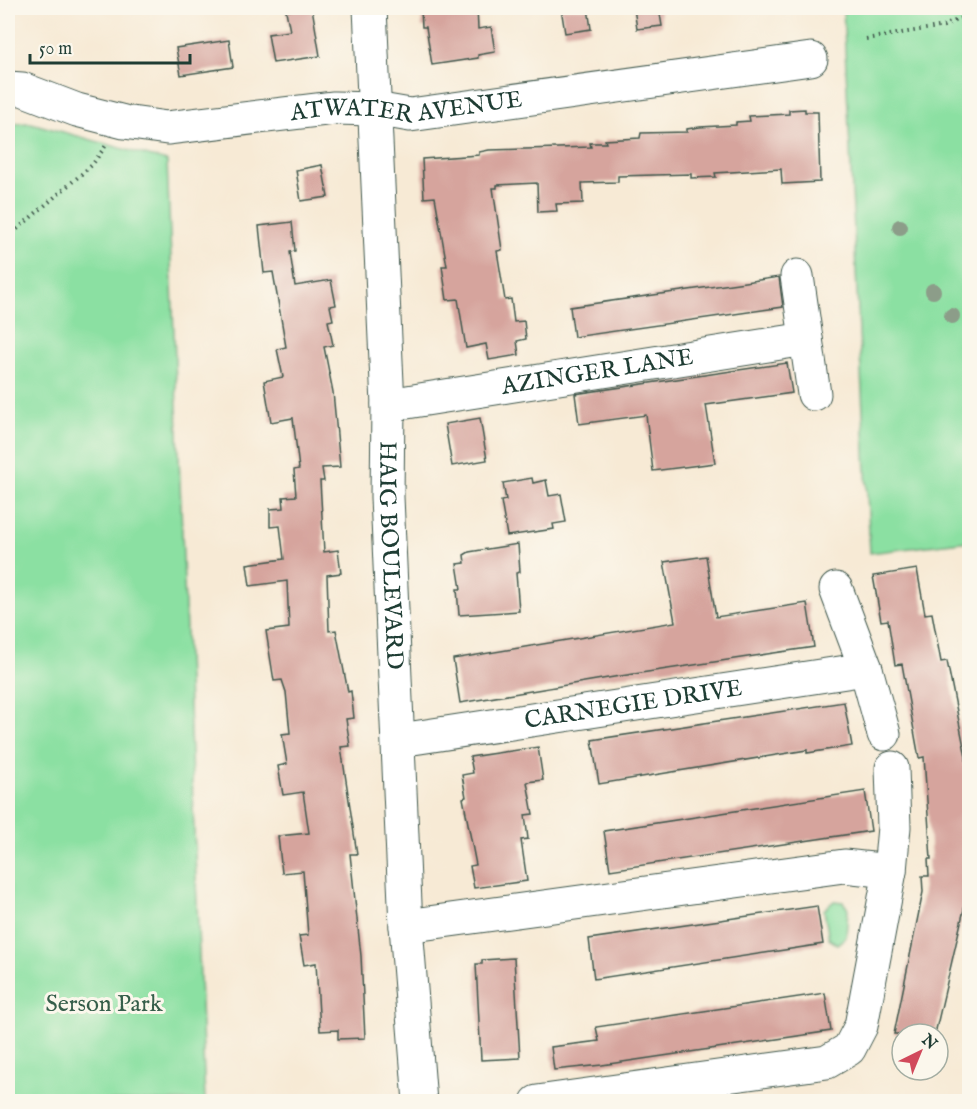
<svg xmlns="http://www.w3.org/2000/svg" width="977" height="1109" viewBox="0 0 977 1109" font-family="'IM FELL English',serif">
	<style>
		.green { fill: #8be0a2; stroke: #558e6b; stroke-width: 1.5 }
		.building { fill: #d6a49d }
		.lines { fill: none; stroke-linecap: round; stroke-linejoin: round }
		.minor-casing { stroke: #3f574c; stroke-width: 35 }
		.path { stroke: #3f574c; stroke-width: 4; stroke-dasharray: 1.5 4.5; stroke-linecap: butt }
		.minor { stroke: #fff; stroke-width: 33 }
		.tree { fill: #8c9d89 }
		.labels { text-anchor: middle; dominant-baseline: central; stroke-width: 6; stroke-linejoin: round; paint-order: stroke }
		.street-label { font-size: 24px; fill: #1f3d34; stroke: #fbf7ec }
		.park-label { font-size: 24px; fill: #355e4a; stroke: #fbf7ec }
	</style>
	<rect width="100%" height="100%" fill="#fbf7ec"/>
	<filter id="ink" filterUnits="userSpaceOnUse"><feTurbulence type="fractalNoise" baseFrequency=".0167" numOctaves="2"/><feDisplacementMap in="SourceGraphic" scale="12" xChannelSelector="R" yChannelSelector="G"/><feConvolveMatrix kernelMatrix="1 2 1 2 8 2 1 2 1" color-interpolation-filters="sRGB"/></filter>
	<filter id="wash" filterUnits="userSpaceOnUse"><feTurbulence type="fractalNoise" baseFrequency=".008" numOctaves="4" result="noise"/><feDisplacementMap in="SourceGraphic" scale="24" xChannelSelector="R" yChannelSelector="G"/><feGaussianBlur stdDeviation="1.35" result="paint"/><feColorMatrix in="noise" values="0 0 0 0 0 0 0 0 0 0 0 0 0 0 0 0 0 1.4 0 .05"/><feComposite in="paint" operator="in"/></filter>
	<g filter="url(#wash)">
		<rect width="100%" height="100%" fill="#f7ead5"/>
		<path class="green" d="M843,8H969V541L870,553Z
			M31,123L167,161L205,1101H8V124Z
			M834,901L843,902L848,909L846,937L837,944L829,939L824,910Z"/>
		<g id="blocks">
			<path class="building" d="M312,8L320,56L273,63L268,34L290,31L286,11Z
				M425,8H477L478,29L491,27L495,52L478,55V58L432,65L426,27H422L421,9Z
				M561,8H588L591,29L565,33Z
				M634,8H659L662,26L637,29Z
				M229,40L233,67L181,75L176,48Z
				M805,109V112H818L820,182L782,184L781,169L715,173L716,177L691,178V174L618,176V182L582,183L583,203L556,204L557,211L538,212L537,183L497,185V188H493L502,250L497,251L505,300L511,299L514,322L524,321L526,339L517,341L519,355L489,360L486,344L466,348L458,299L447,300L442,266H447L435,197L424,198L422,159L479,155V152L489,150L591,147L590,143H606L605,140L640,138L641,133L687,132V129L700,127L736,125V122L750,121L749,116L789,114V110Z
				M322,165L328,197L301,201L296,170Z
				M292,222L295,251L290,252L295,286L331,280L336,305L330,306L333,320L328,321L333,345L324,347L333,392L340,467L322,468L324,481H320L324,552L338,550L341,573L327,575L329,631L336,630L348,692L351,691L354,718L346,719L350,746L341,747L357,854H350L361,956L365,1038L338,1039V1030L320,1031L316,963L304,965L299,936L308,935L303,871L282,873L278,836L309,833L303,792L283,795L278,766L287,764L282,734L290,733L286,692L282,680L274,681L266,631L289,628L287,581L250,586L247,564L284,559L280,526L270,527V509L284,508L283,497L296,496L294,470L299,469L293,418L271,422L264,381L283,377L277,349L286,347L273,272L264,273L259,226Z
				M779,277L783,307L574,337L570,307Z
				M787,363L792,393L706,405L715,463L653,471L646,415L579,424L575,394Z
				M480,418L487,460L452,466L445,424Z
				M532,478L533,483L546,480L549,496L561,494L566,522L553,524L554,529L507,536L501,501L506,500L503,483Z
				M518,544L520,572L516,573L519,611L459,615L457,589H461L457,564L465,563L464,555L469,552Z
				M706,556L716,617L807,603L814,647L614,677L460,703L453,659L675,622L664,562Z
				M917,569L925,614L932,613L941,662L947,661L966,757L969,877H967L968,892L935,1034H894L923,892L922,876H929L928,859H931L924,757L919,758L902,664L895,665L888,620L881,621L873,576Z
				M844,702L852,746L807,753V750L599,784L592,740Z
				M538,747L543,780L527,782L533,814L525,815L528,839L521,840L527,881L474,888L470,866L476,865L463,798L466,797L462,775L473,773L470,757Z
				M865,791L871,831L610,870L604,831Z
				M817,906L823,944L594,979L589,939Z
				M514,958L520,1058L481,1060L476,964H482V960Z
				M825,993L831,1031L602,1065L554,1070L551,1047L599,1041L596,1027Z"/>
		</g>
	</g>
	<g filter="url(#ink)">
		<use href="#blocks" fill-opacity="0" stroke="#3f574c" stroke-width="1.5"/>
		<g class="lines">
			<g class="minor-casing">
				<g id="minor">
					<path id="s1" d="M370,8L388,405L387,497L406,926L420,1102"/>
					<path id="s2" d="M8,88L22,89L77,110L124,122L167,128L334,108L375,109L410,115L811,59"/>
					<path d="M797,276L814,394"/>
					<path id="s3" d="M388,405L806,339"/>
					<path d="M836,589L866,669L884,734"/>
					<path id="s4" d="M400,740L866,669"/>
					<path d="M406,926L844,866L890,871"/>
					<path d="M537,1102L827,1062L849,1049L861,1026L890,871L894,827L892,768"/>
				</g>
			</g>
			<path class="path" d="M918,8L925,16
				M866,39L944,26L970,14
				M8,237L92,165L107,144"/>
			<use href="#minor" class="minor"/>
		</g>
		<g class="tree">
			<circle cx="900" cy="227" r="8"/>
			<circle cx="933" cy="291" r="8"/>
			<circle cx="952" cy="316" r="8"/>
		</g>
	</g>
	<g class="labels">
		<g class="street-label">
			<text stroke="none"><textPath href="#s2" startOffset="406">ATWATER AVENUE</textPath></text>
			<text stroke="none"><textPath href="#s3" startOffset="212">AZINGER LANE</textPath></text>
			<text stroke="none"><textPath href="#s1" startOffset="548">HAIG BOULEVARD</textPath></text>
			<text stroke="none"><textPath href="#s4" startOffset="236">CARNEGIE DRIVE</textPath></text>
		</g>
		<g class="park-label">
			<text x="104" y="1004">Serson Park</text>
		</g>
	</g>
	<rect width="977" height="1109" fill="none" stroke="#fbf7ec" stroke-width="30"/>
	<g transform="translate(920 1052) rotate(43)"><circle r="28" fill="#fbf7ec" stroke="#a3ada2" stroke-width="1.5"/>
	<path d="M0-4.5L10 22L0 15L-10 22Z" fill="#d1495b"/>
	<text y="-9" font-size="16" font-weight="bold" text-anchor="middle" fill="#1f3d34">N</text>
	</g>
	<path d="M30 54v9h160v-9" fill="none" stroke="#1f3d34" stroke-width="3"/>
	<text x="39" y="54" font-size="18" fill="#1f3d34" stroke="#fbf7ec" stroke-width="4.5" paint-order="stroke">50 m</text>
</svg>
